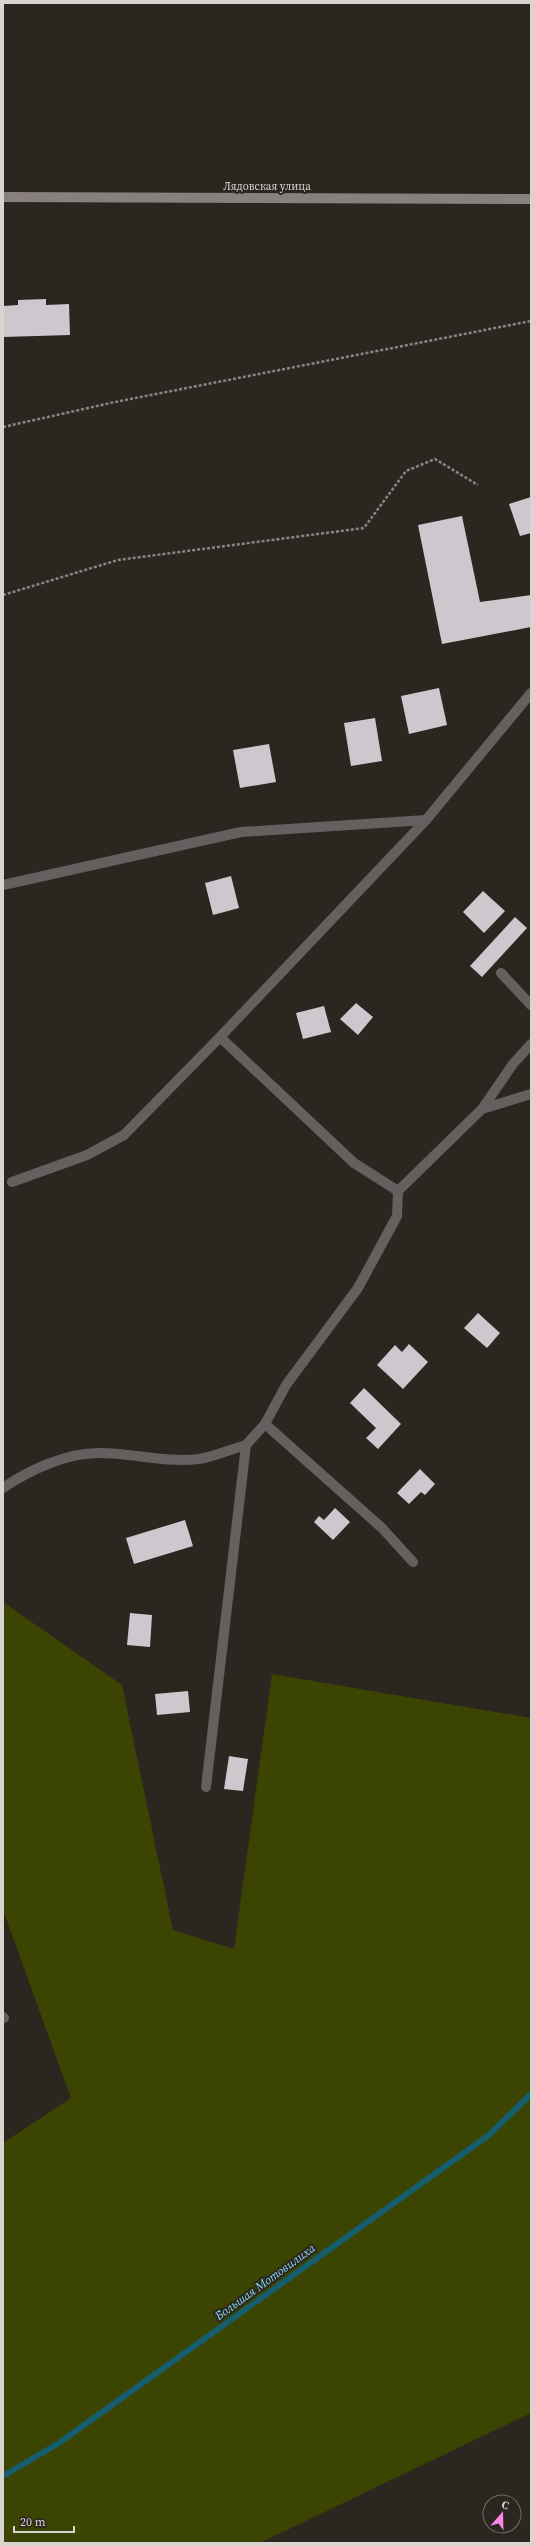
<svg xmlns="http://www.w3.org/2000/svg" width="534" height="2546" viewBox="0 0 534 2546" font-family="'Source Serif 4',serif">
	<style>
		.green { fill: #3b4400 }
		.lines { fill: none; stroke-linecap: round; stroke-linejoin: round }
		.stream { stroke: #165d6e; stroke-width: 6 }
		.building { fill: #cdc7ce }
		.path { stroke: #898580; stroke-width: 2.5; stroke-dasharray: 3 2; stroke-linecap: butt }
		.lane { stroke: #646060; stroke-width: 10 }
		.street { stroke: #646060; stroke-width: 10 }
		.secondary { stroke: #87807f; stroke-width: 10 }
		.labels { text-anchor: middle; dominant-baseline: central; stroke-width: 4; stroke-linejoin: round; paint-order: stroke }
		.street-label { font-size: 11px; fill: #d8d5d1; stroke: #2b2720 }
		.water-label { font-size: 12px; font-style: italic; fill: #86dcf4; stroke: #2b2720 }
	</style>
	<rect width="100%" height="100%" fill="#2b2720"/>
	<path class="green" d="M3,1602L122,1685L173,1930L234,1949L272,1674L531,1718V2413L260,2543H3V2143L71,2098L3,1910Z"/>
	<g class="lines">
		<path class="stream" d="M3,2476L59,2443L489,2135L531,2094"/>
	</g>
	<path class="building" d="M46,299V305L69,304L70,335L3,337V306L18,305V300Z
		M531,497V533L520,536L509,504Z
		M462,516L480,602L531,595V627L442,644L418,525Z
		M439,688L447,725L409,734L401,696Z
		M375,718L382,761L351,766L344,723Z
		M269,744L276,782L240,788L233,750Z
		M231,876L239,908L213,915L205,883Z
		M483,891L505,911L484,933L463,912Z
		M515,917L527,928L482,977L470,966Z
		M356,1003L373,1017L358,1035L340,1019Z
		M324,1006L331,1032L303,1039L296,1013Z
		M478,1313L500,1333L487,1348L464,1328Z
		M409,1344L428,1362L403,1389L377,1365L395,1345L402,1352Z
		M364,1388L401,1424L378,1449L366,1438L376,1428L350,1403Z
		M420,1469L435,1484L425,1495L421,1492L409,1504L397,1493Z
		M335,1508L350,1522L333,1540L314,1522L319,1516L324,1520Z
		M185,1520L193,1546L134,1564L126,1538Z
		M130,1613L152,1615L150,1647L127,1645Z
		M188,1691L190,1712L157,1715L155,1694Z
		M229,1756L248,1759L243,1791L224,1789Z"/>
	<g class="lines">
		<path class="path" d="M3,427L115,402L531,321
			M3,595L118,560L364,528L406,471L435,459L478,485"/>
		<path class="lane" d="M3,885L241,832L426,820
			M501,973L531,1005
			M482,1109L513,1064L531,1044
			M398,1191L482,1109L531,1094
			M265,1424L382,1528L413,1562
			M3,1488C29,1470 66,1453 99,1453C132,1453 166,1463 199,1459C214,1457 231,1449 246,1445"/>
		<path class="street" d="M12,1182L87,1155L124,1135L220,1037L426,820L531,693
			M206,1787L246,1445L265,1424L286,1385L358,1288L397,1216L398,1191L354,1163L220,1037
			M3,2017L4,2018"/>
		<path class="secondary" d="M3,197L531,199"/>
	</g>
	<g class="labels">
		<g class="street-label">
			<text x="267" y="186">Лядовская улица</text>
		</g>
		<g class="water-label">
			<text transform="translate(265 2282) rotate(-36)">Большая Мотовилиха</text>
		</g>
	</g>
	<rect width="534" height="2546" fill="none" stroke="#d8d5d1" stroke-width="8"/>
	<g transform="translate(502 2514) rotate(20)"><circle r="19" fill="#2b2720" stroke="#706d67"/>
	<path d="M0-3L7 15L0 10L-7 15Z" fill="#fa87e7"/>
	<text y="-6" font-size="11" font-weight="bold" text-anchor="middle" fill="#d8d5d1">С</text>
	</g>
	<path d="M14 2526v6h60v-6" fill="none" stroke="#d8d5d1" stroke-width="2"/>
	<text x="20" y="2526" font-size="12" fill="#d8d5d1" stroke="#2b2720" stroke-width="3" paint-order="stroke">20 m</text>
</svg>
